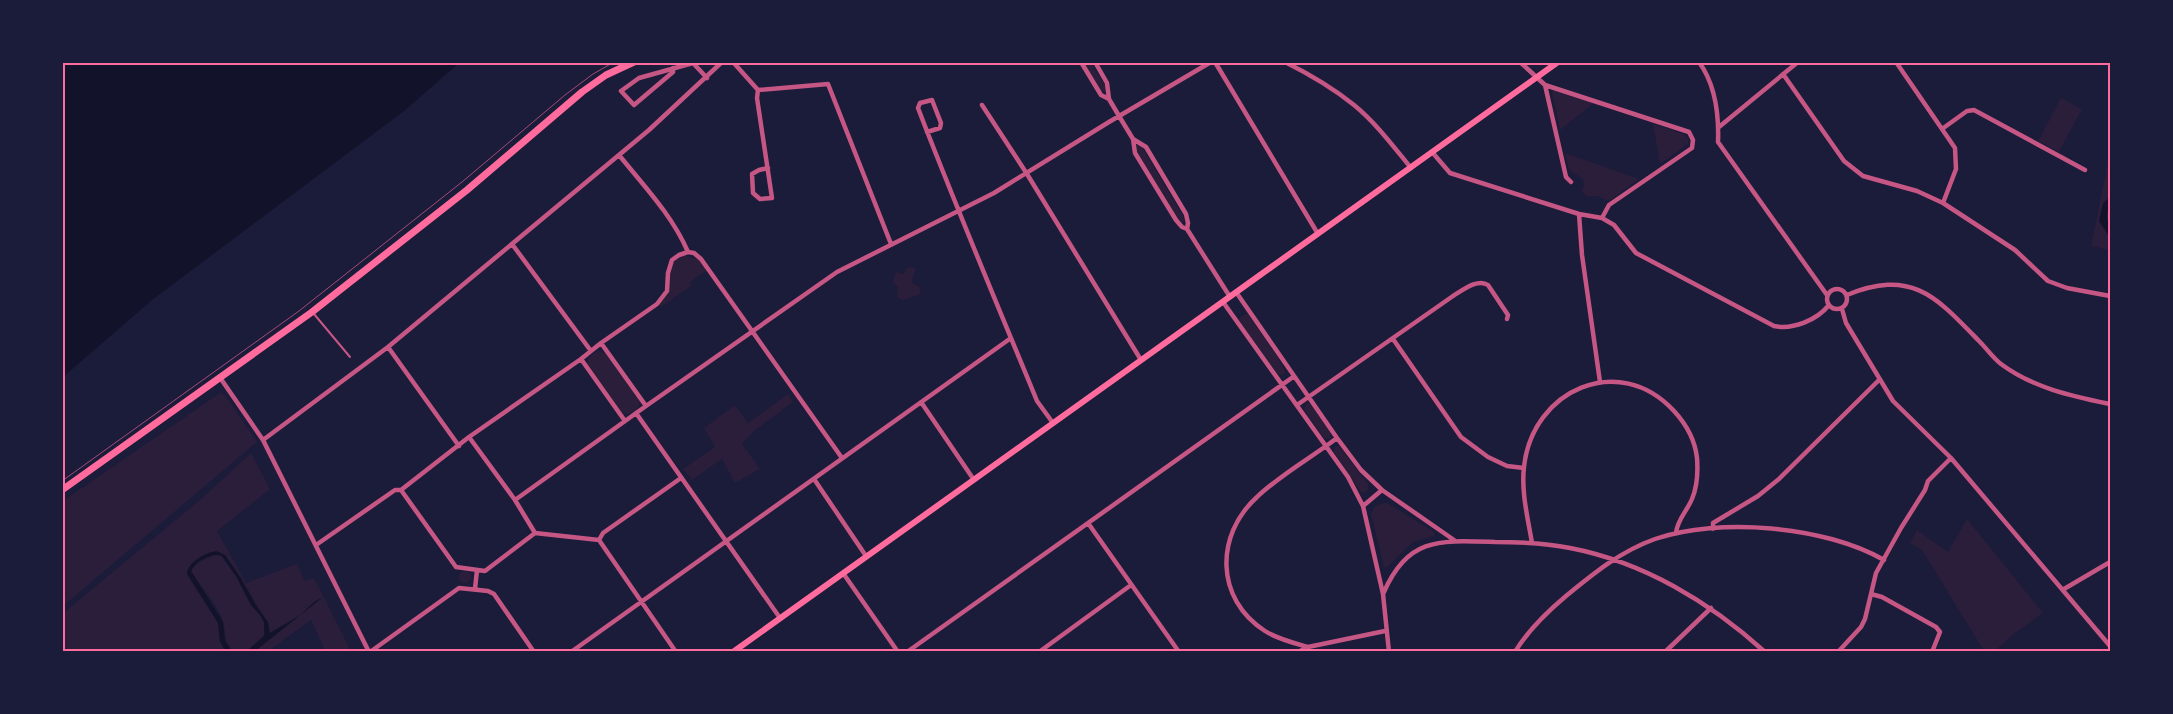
<svg xmlns="http://www.w3.org/2000/svg" width="2173" height="714" viewBox="0 0 2173 714" font-family="Commissioner,sans-serif">
	<style>
		.green { fill: #2a1e3b }
		.water { fill: #12122b }
		.lines { fill: none; stroke-linecap: round; stroke-linejoin: round }
		.service { stroke: #c65784; stroke-width: 2 }
		.minor { stroke: #c65784; stroke-width: 4.5 }
		.secondary { stroke: #ff6b9d; stroke-width: 6 }
		.primary { stroke: #ff6b9d; stroke-width: 7 }
		.tram { stroke: #a44b75; stroke-width: 1 }
		.neatline { fill: none; stroke: #ff6b9d; stroke-width: 2 }
	</style>
	<rect width="100%" height="100%" fill="#1b1b3a"/>
	<path class="green" d="M1083,63H1091L1105,85V92L1100,90Z
		M1553,90L1594,103L1560,130L1552,93Z
		M2061,98L2082,109L2059,152L2038,141Z
		M1653,124L1684,134L1688,138V144L1685,146L1660,164Z
		M1137,144L1142,147L1183,216L1184,223L1178,219L1137,151Z
		M2110,153V250L2091,246Z
		M1565,154V153L1639,179L1609,201L1598,196H1586L1582,191L1584,185L1583,179L1569,170Z
		M684,255L698,259L707,270L689,283L691,286L661,307L659,304C678,287 662,263 684,255Z
		M912,267L916,269L912,280V283L919,286L921,294L904,300L900,299L897,296L898,287L893,282L896,272L904,274L907,268Z
		M1247,313L1278,357L1285,372L1283,375L1278,374L1238,319Z
		M597,351L606,353L640,400L638,409C632,413 628,417 621,412L587,364L589,357Z
		M220,393L225,395L257,442L63,606V501Z
		M788,394L793,402L754,431L742,444L760,469L735,483L722,459L692,480L683,469L715,447L704,428L735,405L748,423Z
		M1306,403L1311,404L1331,433L1330,439L1324,438L1304,410Z
		M1339,446L1368,484V490L1365,493L1361,492L1334,452L1335,447Z
		M251,453L270,489L217,531L246,583L297,564L305,581L314,578L351,651H325L311,620L268,651H255L323,597L299,616L270,633C258,603 240,574 216,551L187,570L218,623L220,641L225,651H63L62,614L200,500Z
		M1387,503L1434,532V536L1413,542L1386,568L1384,567L1371,514C1373,506 1379,503 1387,503Z
		M1967,519L2043,613L2011,636L1995,651H1984L1922,550L1910,543L1917,530L1948,552Z
		M216,554L221,556L236,576L251,605L260,615L264,622V636L247,651H232C222,638 227,635 223,622C219,606 200,586 191,571L196,564Z
		M459 577a6 6 0 1 1 12 0a6 6 0 1 1-12 0Z"/>
	<path class="water" d="M63,62H459V63L404,111L152,300L63,377Z
		M2110,197C2111,204 2107,211 2107,217C2108,224 2111,230 2110,238L2099,221L2103,203Z
		M216,551L225,555L241,578L255,604L268,622L270,633L299,616L314,602L323,597L255,651H247L264,636V622L260,615L251,605L236,576L222,556C212,552 195,562 191,571L223,622L225,641L232,651H225L220,641L218,623L187,574C188,562 205,553 216,551Z"/>
	<g class="lines">
		<path class="service" d="M314,314L350,357"/>
		<path class="minor" d="M733,62L758,90L757,98L772,198L760,199L753,193L752,174L759,170L768,168
			M1081,62L1101,95L1109,99
			M1095,62L1107,83L1109,99L1119,116L1133,139L1146,147L1186,214L1188,223L1187,229
			M1215,62L1318,234
			M1285,62C1309,74 1333,88 1354,105C1376,123 1393,146 1411,168
			M1520,62L1545,85L1689,132L1693,140L1692,148L1609,205L1602,218
			M1699,62C1715,84 1719,115 1718,142L1827,295
			M1896,62L1955,148L1956,169L1943,203
			M673,68V72L634,105L621,91L639,78L693,63L707,78
			M1783,74L1844,161L1863,176L1917,191L1943,203L2015,250L2048,281L2067,288L2110,296
			M1545,85L1566,177L1571,182
			M758,90L828,84L891,244
			M982,105L1027,174L1141,360
			M1719,127L1798,62
			M1942,129L1967,111L1974,110L2085,170
			M927,132L940,128L941,123L932,100L920,103L918,108C956,207 997,304 1037,401L1053,423
			M1133,139L1135,153L1176,220L1182,227L1187,229L1230,297
			M1432,152L1450,173L1579,214L1602,218L1614,225L1636,253L1774,326C1793,330 1817,320 1829,305
			M619,155C644,186 672,215 688,252L694,253L701,259L842,458
			M1579,214L1582,255L1600,382
			M512,244L591,351
			M1827 299a10 10 0 1 1 20 0a10 10 0 1 1-20 0Z
			M1236,292L1337,438L1361,470L1382,490
			M1847,295C1913,268 1937,298 1980,342C1987,349 1993,358 2001,364C2033,388 2072,396 2110,404
			M1223,302L1348,477L1363,506
			M1842,309L1846,323L1893,401L1951,458L2110,646
			M1393,339L1461,437L1488,457L1507,466L1524,468
			M601,343L646,406
			M388,347L459,446
			M581,359L625,421
			M221,379L263,440L369,652
			M921,402L974,480
			M1297,405L1453,296C1463,290 1478,278 1488,285L1508,315L1507,319
			M636,413L780,618
			M469,437L515,500L535,533L599,540L676,652
			M263,440L388,347L649,130L722,62
			M814,479L866,556
			M401,490L456,567L485,571L535,533
			M515,500L646,406L837,272L994,193L1109,122L1211,62
			M1088,523L1179,652
			M1713,529V523L1758,496L1779,479L1879,380
			M599,540L603,533L681,478
			M1532,543C1528,519 1521,492 1524,467C1532,390 1619,351 1674,411C1686,424 1695,440 1697,458C1698,471 1697,487 1692,499C1687,511 1677,520 1676,533
			M316,545L395,490H401L469,437L581,359L601,343L657,304L667,291L668,273L672,260L679,255L688,252
			M843,573L898,652
			M475,589L477,570
			M2064,589L2110,562
			M1383,594C1408,537 1439,540 1495,542C1520,542 1545,543 1570,548C1643,562 1710,602 1765,652
			M1871,594L1882,597L1936,627L1940,632L1932,652
			M1308,647C1294,643 1277,639 1265,631C1215,599 1215,535 1257,497C1281,474 1311,458 1337,438
			M370,652L459,588L488,591L494,594L534,652
			M571,652L1011,338
			M907,652L1293,377
			M1039,652L1131,585
			M1298,652L1308,647L1385,631
			M1389,652L1383,594L1363,506L1382,490L1454,540
			M1515,652C1528,630 1547,612 1566,596C1594,573 1621,551 1655,539C1719,517 1825,526 1884,560
			M1665,652L1711,608
			M1838,652L1861,627L1865,619L1876,573L1901,528L1925,490L1928,481L1951,458"/>
		<path class="secondary" d="M733,652L1558,62"/>
		<path class="primary" d="M62,490L312,312L467,190L582,92L606,75L634,62"/>
		<path class="tram" d="M62,481L299,311L462,182L565,95L593,74L614,62"/>
	</g>
	<rect width="2173" height="714" fill="none" stroke="#1b1b3a" stroke-width="128"/>
	<rect x="64" y="64" width="2045" height="586" class="neatline"/>
</svg>
